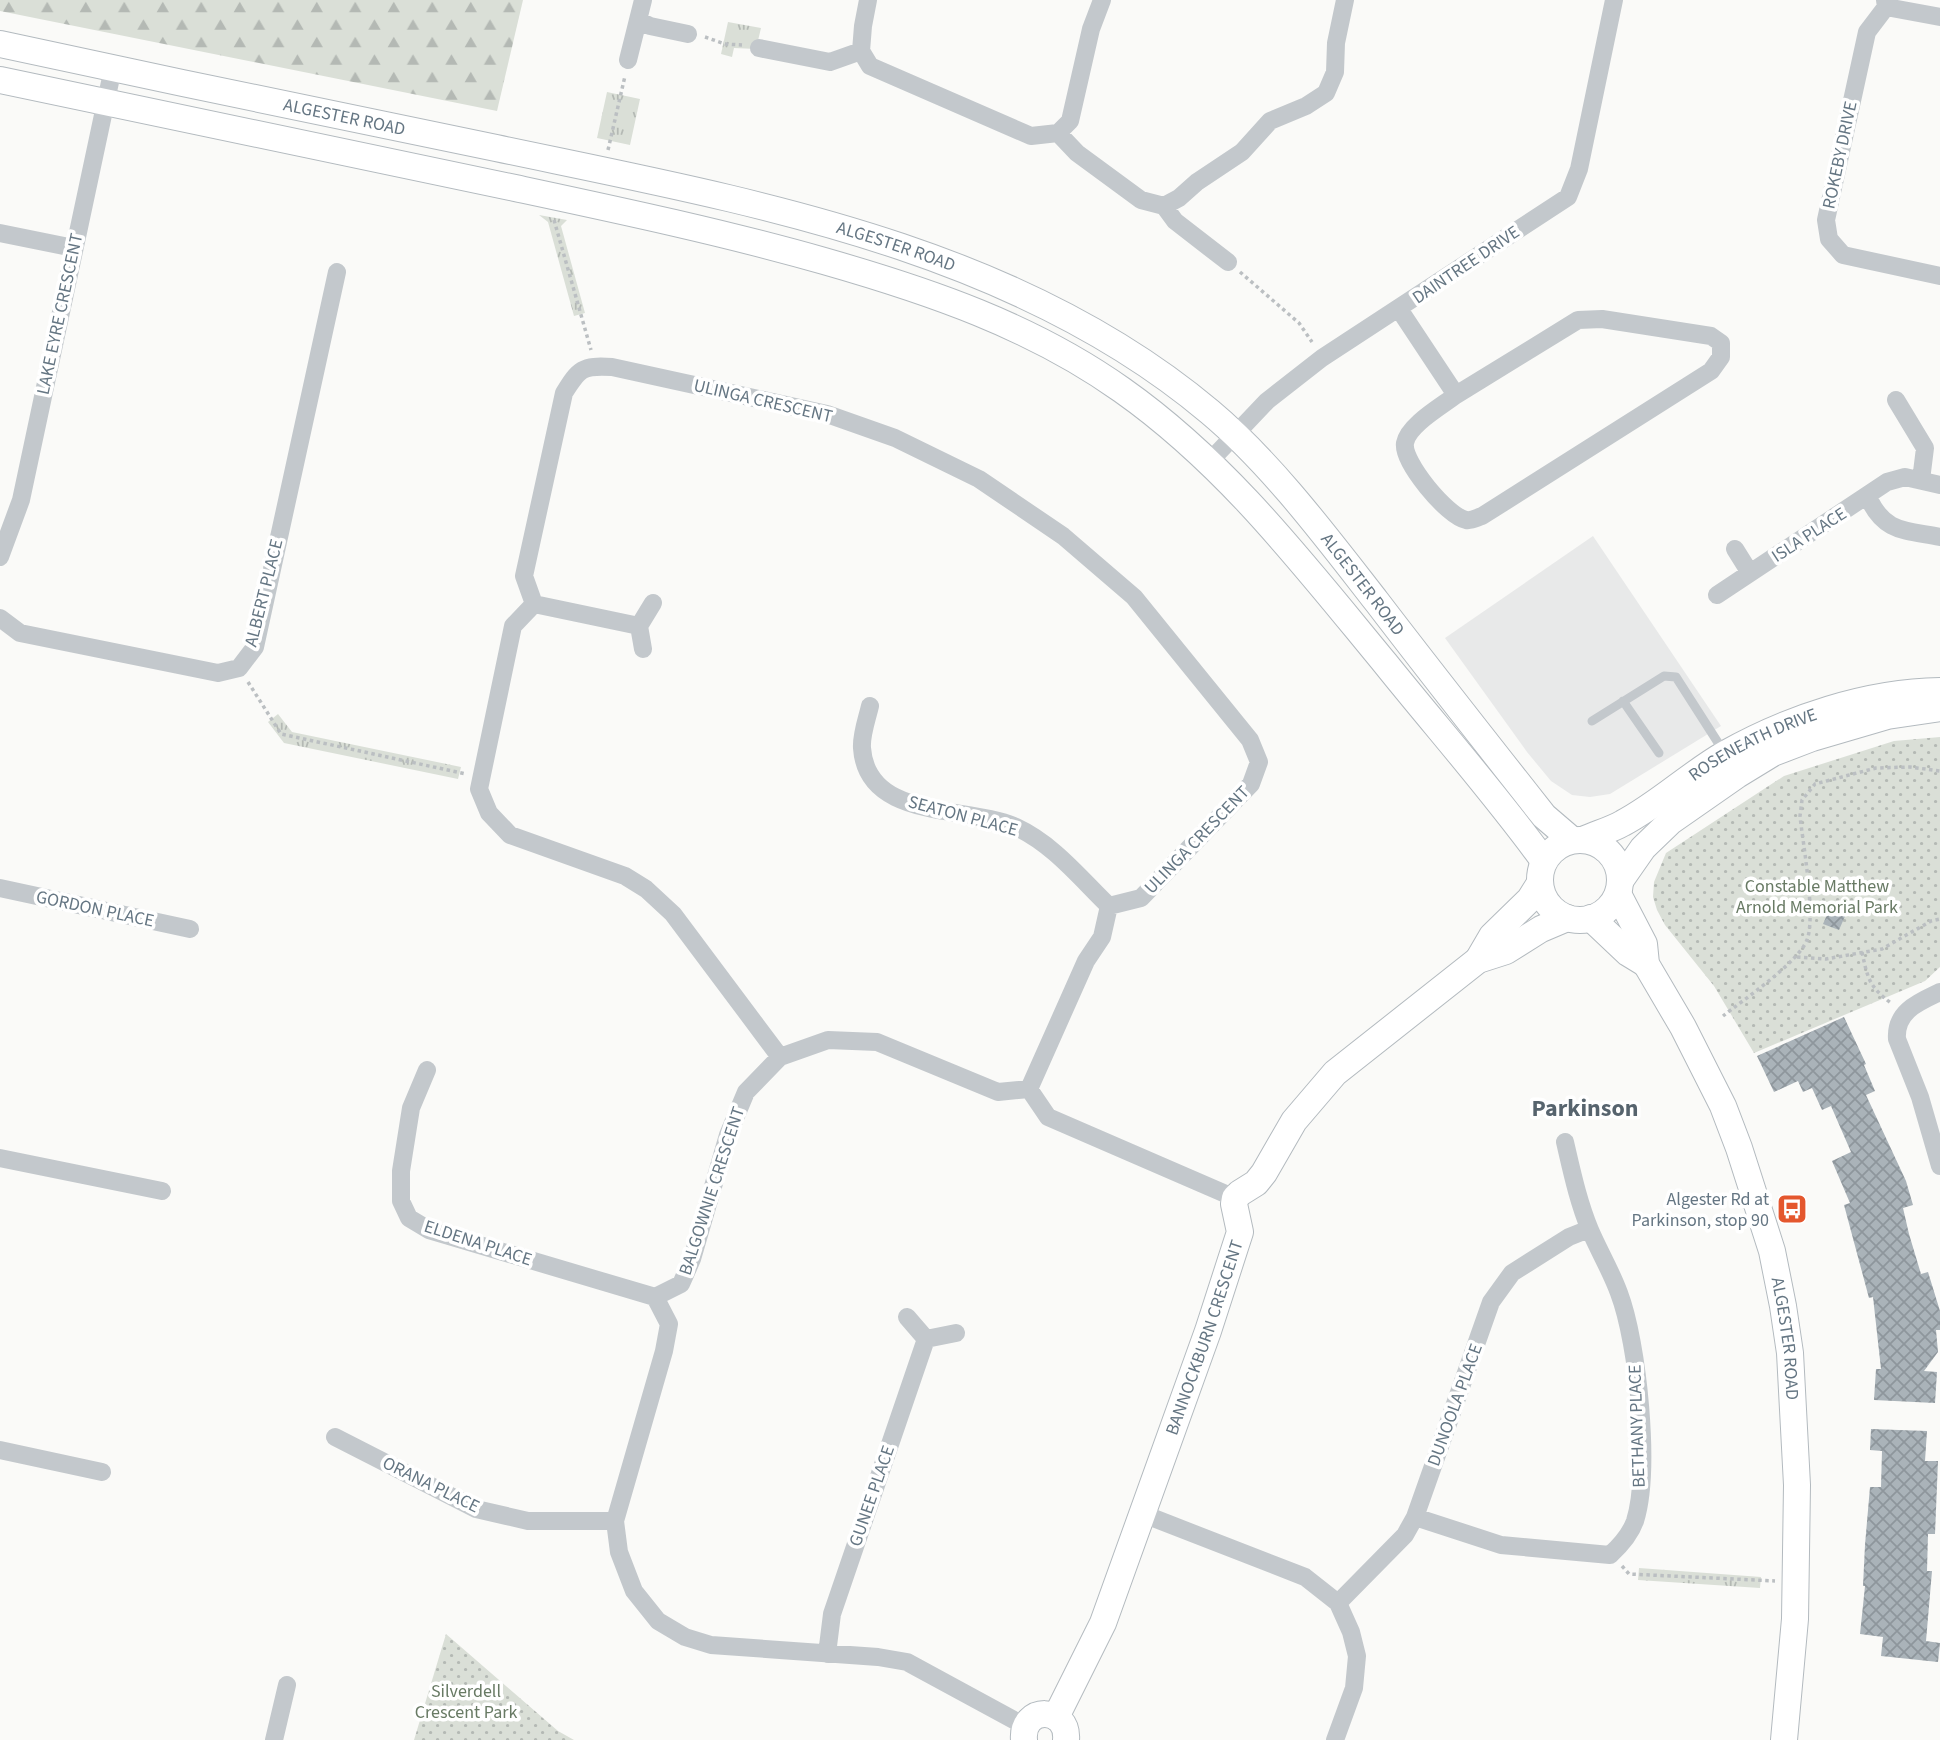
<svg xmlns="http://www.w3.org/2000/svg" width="1940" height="1740" viewBox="0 0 1940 1740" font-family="'Source Sans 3',sans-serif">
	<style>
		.built { fill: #e8e9e9 }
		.grass { fill: url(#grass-tufts) }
		.forest { fill: url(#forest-firs) }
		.park { fill: url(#park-dots) }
		.building { fill: url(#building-cross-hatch) }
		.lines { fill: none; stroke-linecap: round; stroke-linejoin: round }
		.secondary-casing { stroke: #b3babf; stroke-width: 28 }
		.path { stroke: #bbbfc2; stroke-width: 3.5; stroke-dasharray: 3.5 3.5; stroke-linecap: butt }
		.lane { stroke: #c3c8cc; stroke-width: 9 }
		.street { stroke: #c3c8cc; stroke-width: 18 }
		.secondary { stroke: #fff; stroke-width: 26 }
		.labels { text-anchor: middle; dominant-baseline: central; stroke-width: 7; stroke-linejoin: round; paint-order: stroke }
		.street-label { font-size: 18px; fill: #657683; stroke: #fff }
		.park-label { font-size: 18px; fill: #687a64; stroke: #fff }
		.poi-label { font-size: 18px; fill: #657683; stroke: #fff; text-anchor: end }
		.district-label { font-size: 24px; font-weight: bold; fill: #57646e; stroke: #fff }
	</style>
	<defs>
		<pattern id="grass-tufts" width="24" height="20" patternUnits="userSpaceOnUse" patternTransform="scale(1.75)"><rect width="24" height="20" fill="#dadfd7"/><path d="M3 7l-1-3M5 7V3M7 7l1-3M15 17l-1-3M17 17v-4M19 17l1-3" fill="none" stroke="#b4b9b4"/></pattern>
		<pattern id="forest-firs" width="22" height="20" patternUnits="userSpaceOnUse" patternTransform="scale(1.75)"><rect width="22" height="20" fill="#dadfd7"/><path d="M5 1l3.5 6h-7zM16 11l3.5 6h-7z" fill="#b4b9b4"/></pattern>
		<pattern id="park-dots" width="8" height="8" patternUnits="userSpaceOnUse" patternTransform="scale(1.75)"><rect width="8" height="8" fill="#dadfd7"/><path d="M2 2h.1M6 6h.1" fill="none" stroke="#b4b9b4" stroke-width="1.8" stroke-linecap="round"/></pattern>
		<pattern id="building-cross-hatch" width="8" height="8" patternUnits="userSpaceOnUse" patternTransform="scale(1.75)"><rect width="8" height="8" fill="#aab3b9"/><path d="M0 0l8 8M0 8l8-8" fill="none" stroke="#8e969c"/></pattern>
	</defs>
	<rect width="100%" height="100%" fill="#fafaf8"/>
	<path class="built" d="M1593,536L1721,726L1610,794L1590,797L1572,795L1551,781L1527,752L1445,638Z"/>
	<path class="grass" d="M728,22L761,28L756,49L734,48L732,57L721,54Z
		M607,92L640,99L630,145L597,138Z
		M539,215L567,220L561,226L585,313L574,316L548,222Z
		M278,714L292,732L461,767L458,779L284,743L268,722Z
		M1639,1568L1761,1577L1760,1588L1638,1580Z"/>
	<path class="forest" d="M0,0H523L497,111L0,11Z"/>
	<path class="park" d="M1940,737V967L1925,981L1754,1053L1714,986L1665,925L1657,910L1653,897L1654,882L1666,853L1784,776L1894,741Z
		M446,1634L558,1731L574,1740H414Z"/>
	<path class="building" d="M1830,908L1846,914L1839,930L1823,924Z
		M1844,1017L1866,1064L1864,1065L1875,1091L1866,1095L1906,1181L1913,1205L1903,1208L1909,1234L1921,1274L1928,1272L1940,1311V1330H1936L1938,1352L1924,1371L1937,1372L1935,1403L1874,1400L1876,1369H1881L1873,1297L1869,1298L1844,1205L1850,1203L1832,1161L1851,1152L1831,1106L1822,1110L1812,1088L1803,1092L1798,1081L1774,1092L1757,1056Z
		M1871,1429L1927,1431L1925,1461H1938L1935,1534H1928L1927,1571H1932L1926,1641L1940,1643L1938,1662L1881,1656L1883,1637L1860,1634L1865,1586H1863L1865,1545L1870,1487H1881L1882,1451L1870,1450Z"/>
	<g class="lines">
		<g class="secondary-casing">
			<g id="secondary">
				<path id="s1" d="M0,44C165,80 331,114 496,148C742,200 1012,245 1210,412C1272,464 1327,538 1377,602C1432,674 1488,745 1544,816L1572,840"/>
				<path d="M0,80C171,117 343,152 515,188C618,210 722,232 824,261C929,291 1032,326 1122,390C1227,464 1304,565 1385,663C1438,729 1494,792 1544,861"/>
				<path id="s2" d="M1583,840C1596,834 1611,830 1623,823C1659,804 1690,774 1725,754C1789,718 1867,692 1940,691"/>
				<circle cx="1580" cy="880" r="40"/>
				<path d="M1620,881L1643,848L1671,821L1737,775L1773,753L1812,738L1887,716L1940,708"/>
				<path id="s3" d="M1618,894L1644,944L1646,964L1683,1027L1723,1106L1739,1148L1772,1251L1783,1306L1790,1353L1797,1485L1795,1619L1784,1740"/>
				<path d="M1591,918L1628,953L1646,964"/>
				<path d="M1478,960L1492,936L1530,899L1540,883"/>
				<path id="s4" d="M1056,1717L1103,1623L1208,1331L1240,1232L1234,1204L1235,1198L1240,1193L1256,1183L1264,1173L1294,1121L1335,1073L1478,960L1506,951L1541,929L1567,918"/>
				<path d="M1024,1740C1021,1705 1069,1706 1066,1740"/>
			</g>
		</g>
		<path class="path" d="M705,37L725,44L742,45
			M608,150L625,76
			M554,220L591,350
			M1240,272L1299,323L1312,342
			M248,682L281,734L466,774
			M1862,952C1868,980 1869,986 1892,1004
			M1797,957L1826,959L1882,949L1931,921L1940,919
			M1723,1016C1743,1000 1798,963 1807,940C1816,916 1803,844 1800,816L1802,800L1815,784L1876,768L1910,767L1940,771
			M1622,1566L1629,1574L1775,1581"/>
		<path class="lane" d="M1623,701L1659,753
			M1592,721L1664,676L1676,677L1724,752"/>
		<path class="street" d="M868,0L863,26L861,51L870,66L1031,136L1058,133L1070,121L1091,29L1102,0
			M1885,0L1886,7L1867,32L1826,220L1829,239L1843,255L1940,276
			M1886,7L1940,17
			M640,21L650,26L688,34
			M759,48L830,62L861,51
			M628,60L643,0
			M1058,133L1077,153L1141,200L1164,206L1179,198L1197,182L1242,152L1270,121L1306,106L1326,93L1335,72L1336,43L1345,0
			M1164,206L1175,221L1228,262
			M0,233L74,248
			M1399,309L1456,395L1578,320L1602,319L1711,336L1721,343V357L1711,371L1482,516C1476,518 1472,521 1466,520C1447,516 1402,462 1405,443C1408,425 1442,406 1456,395
			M1896,400L1925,448L1921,480
			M1210,461L1267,401L1322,358L1568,197L1579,169L1614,0
			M1868,497C1884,533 1905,530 1940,537
			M1735,549L1750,573
			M0,557L21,500L113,68
			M1717,595L1887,482L1905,477L1940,485
			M534,604L639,626
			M0,618L20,633L218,673L239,668L255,647L337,272
			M643,649L639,626L653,603
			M870,706C867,719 861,735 862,748C867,821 967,805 1016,827C1053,844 1080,878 1109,906
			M0,888L190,929
			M1940,992C1919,1002 1895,1011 1897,1039L1920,1097L1940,1166
			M780,1057L673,914L646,889L625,876L510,835L489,813L479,789L513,626L534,604L524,576L564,393C579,369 582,365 612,367L827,414L895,438L979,479L1063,536L1134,597L1250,740L1259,762L1251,784L1141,898L1109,906L1102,937L1086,961L1029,1089
			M427,1070L411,1108L401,1171V1201L409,1218L429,1230L655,1297
			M0,1158L162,1191
			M907,1317L926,1339L956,1333
			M335,1437L476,1509L528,1521H615
			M0,1450L102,1472
			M1143,1514L1305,1577L1338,1603L1351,1632L1357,1656L1354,1688L1335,1740
			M1415,1517L1501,1545L1610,1555C1621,1545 1630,1535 1635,1521C1651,1470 1638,1343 1619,1293C1611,1271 1599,1251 1590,1230C1578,1201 1572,1172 1565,1142
			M1338,1603L1405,1535L1415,1517L1491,1302L1512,1273L1569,1237L1589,1229
			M827,1654L832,1614L926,1339
			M1025,1726L907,1662L878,1657L711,1645L685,1637L658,1621L634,1591L619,1552L615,1521L664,1351L669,1324L655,1297L681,1284L692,1259L728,1135L746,1092L780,1057L828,1040L877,1042L998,1092L1029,1089L1048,1117L1235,1198
			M274,1740L287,1685"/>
		<use href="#secondary" class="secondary"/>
	</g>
	<defs>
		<g id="bus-square" transform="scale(1.575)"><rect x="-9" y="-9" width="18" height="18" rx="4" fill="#e4572e" stroke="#fff"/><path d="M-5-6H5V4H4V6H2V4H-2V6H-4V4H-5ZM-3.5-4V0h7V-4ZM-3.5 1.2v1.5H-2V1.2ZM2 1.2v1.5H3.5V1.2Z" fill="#fff"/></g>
	</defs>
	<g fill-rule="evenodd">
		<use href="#bus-square" x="1792" y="1209"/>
	</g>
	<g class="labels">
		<g class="street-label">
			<text stroke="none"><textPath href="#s1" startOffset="352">ALGESTER ROAD</textPath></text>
			<text transform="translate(1840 155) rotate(-78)">ROKEBY DRIVE</text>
			<text stroke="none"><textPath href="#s1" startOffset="919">ALGESTER ROAD</textPath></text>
			<text transform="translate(1466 265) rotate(-34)">DAINTREE DRIVE</text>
			<text transform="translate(60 314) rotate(-78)">LAKE EYRE CRESCENT</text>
			<text transform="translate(763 401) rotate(13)">ULINGA CRESCENT</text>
			<text transform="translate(1809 535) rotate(-33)">ISLA PLACE</text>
			<text stroke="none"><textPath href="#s1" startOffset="1507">ALGESTER ROAD</textPath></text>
			<text transform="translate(264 593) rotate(-76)">ALBERT PLACE</text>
			<text stroke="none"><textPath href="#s2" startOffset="196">ROSENEATH DRIVE</textPath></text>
			<text transform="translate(963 816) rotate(15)">SEATON PLACE</text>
			<text transform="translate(1197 840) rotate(-46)">ULINGA CRESCENT</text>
			<text transform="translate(95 909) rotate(12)">GORDON PLACE</text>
			<text transform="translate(712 1191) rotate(-72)">BALGOWNIE CRESCENT</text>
			<text transform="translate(478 1243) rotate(18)">ELDENA PLACE</text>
			<text stroke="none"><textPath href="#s4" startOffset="408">BANNOCKBURN CRESCENT</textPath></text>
			<text stroke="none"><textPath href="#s3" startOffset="480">ALGESTER ROAD</textPath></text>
			<text transform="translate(1455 1405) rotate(-70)">DUNOOLA PLACE</text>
			<text transform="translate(1637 1426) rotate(-92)">BETHANY PLACE</text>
			<text transform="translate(431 1485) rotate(26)">ORANA PLACE</text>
			<text transform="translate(872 1496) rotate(-71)">GUNEE PLACE</text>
		</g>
		<g class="park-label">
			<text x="1817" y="886">Constable Matthew<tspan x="1817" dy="21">Arnold Memorial Park</tspan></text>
			<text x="466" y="1691">Silverdell<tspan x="466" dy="21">Crescent Park</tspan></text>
		</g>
		<g class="poi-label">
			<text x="1769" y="1199">Algester Rd at<tspan x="1769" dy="21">Parkinson, stop 90</tspan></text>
		</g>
		<g class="district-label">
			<text x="1585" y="1108">Parkinson</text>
		</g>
	</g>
</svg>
